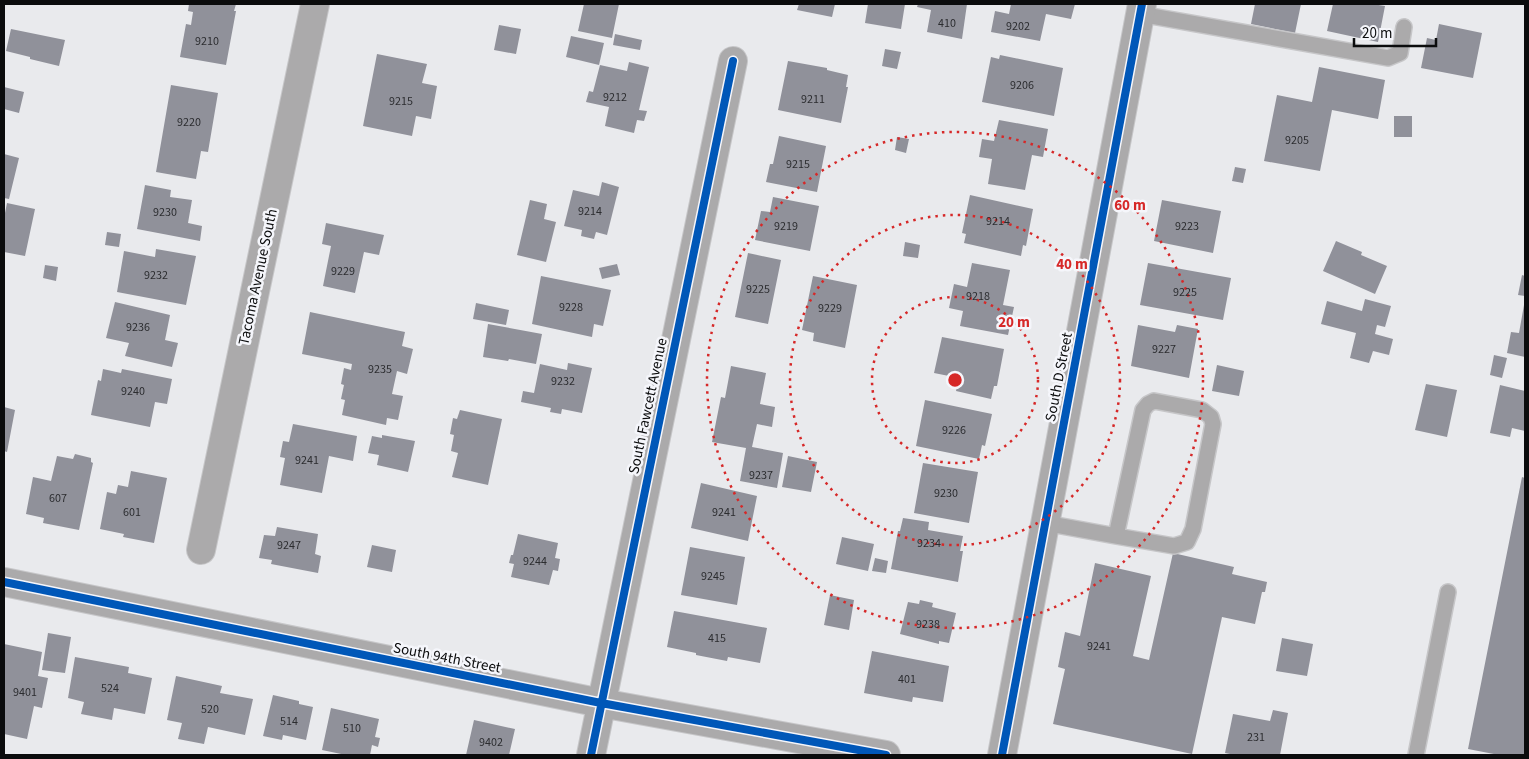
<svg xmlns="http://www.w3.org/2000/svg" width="1529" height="759" viewBox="0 0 1529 759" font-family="'Source Sans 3',sans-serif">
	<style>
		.building { fill: #90919a }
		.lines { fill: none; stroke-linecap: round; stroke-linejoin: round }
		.service-casing { stroke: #c6c6c8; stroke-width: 18 }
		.minor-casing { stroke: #c6c6c8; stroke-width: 30 }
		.service { stroke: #abaaab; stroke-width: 15 }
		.minor { stroke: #abaaab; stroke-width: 28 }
		.cycleway-casing { stroke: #f5f6fb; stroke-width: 11 }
		.cycleway { stroke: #0057b8; stroke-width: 8 }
		.ring { fill: none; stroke: #d62828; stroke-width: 2.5; stroke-dasharray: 2.5 5 }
		.labels { text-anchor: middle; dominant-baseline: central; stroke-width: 5; stroke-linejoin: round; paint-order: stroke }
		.number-label { font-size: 12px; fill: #2c2d30 }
		.street-label { font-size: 15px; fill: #0b0c0d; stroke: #f5f6fb }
		.centre { fill: #d62828; stroke: #f5f6fb; stroke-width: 2.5 }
		.ring-label { font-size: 15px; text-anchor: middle; font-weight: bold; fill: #d62828; stroke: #f5f6fb; stroke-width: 5; stroke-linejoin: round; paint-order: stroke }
	</style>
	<rect width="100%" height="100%" fill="#e9eaed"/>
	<path class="building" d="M189,4H236L234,11H236L226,65L180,57L186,24L191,25L193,12L188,11Z
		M584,4H619L612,38L578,31Z
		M799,4H835L832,17L797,10Z
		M868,4H905L901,29L865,23Z
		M918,4H967L962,39L927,32L931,10L917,7Z
		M1011,4H1075L1071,19L1046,14L1040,41L991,32L995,11L1009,14Z
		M1255,4H1301L1295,33L1251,24Z
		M1333,4H1372L1385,6L1378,42L1327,31Z
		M1439,24L1482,33L1473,78L1421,68L1427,38L1436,40Z
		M499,25L521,29L516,54L494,50Z
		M11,29L65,40L59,66L30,59V57L6,51Z
		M615,34L642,40L640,50L613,45Z
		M571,36L604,43L599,65L566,57Z
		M885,49L901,52L897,69L882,66Z
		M377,54L427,64L422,83L437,86L431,119L416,116L412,136L363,126Z
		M1000,55L1063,68L1054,116L982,102L991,57L999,59Z
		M788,61L827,68V70L848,75L846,87H848L841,123L778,110Z
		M629,62L649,67L639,110L647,111L644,121L637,120L634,133L605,126L609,107L586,102L589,91L593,92L600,65L627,71Z
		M1319,67L1385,80L1378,119L1332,110L1320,171L1264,161L1277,95L1312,102Z
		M171,85L218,93L208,152L201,151L196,179L156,172Z
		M4,87L24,92L19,113L4,109Z
		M1394,116H1412V137H1394Z
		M999,120L1048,129L1043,157L1032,155L1025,190L988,184L992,159L979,157L982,139L994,141Z
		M779,136L826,146L817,192L766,182L770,164H773Z
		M897,137L909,139L906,153L895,150Z
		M4,154L19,158L9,199L4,198Z
		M1235,167L1246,169L1243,183L1232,181Z
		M602,182L619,187L607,235L596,232L594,239L581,236L582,230L564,226L573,190L599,196Z
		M145,185L171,190L170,197L192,200L188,223L202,226L200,241L137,229Z
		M970,195L1033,209L1026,246L1023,245L1021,256L964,243L966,234L962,233Z
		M773,197L819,206L810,251L755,240L761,211L770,212Z
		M530,200L547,204L544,219L556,222L546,262L517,255Z
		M1162,200L1221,211L1213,253L1154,241Z
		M7,203L35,209L25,256L4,252V218Z
		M326,223L384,235L379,255L364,252L355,293L323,286L331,246L322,244Z
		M107,232L121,234L119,247L105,245Z
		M1336,241L1362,252L1361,255L1387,266L1375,294L1323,271Z
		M905,242L920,245L918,258L903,256Z
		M156,249L196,256L186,305L117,292L124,251L155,257Z
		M748,253L781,260L768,324L735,317Z
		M972,263L1010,270L1003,305L1014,307L1008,335L960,326L963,311L949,308L954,284L967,287Z
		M1148,263L1231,278L1223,320L1140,305Z
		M617,264L620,275L602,279L599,268Z
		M45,265L58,267L56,281L43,278Z
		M1522,275L1525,276V296L1518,295Z
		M541,276L611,290L603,326L594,324L592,337L532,324Z
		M813,276L857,285L845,348L813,341L814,333L802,330Z
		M1365,299L1391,306L1385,327L1377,325L1375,334L1393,339L1389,355L1373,351L1369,363L1350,358L1356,333L1321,324L1327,301L1362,311Z
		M115,302L170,315L165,340L178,343L172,367L125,356L129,343L106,338Z
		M476,303L509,310L506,325L473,319Z
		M1524,305H1525V357L1507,353L1511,332L1519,333Z
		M310,312L405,332L402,346L413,349L407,374L397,371L392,394L403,396L398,420L387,418L386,425L342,415L345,400L341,399L344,385L341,384L344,368L351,370L352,364L302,354Z
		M488,324L542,334L536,364L509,359L508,361L483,357Z
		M1138,325L1175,332L1177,325L1198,329L1189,378L1131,366Z
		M942,337L1004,349L997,386H994L991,399L956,391L959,378L934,373Z
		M1494,355L1507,358L1502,378L1490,375Z
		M568,363L592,368L582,413L562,409L561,414L550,412L551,408L521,402L523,391L534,393L540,364L567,370Z
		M1217,365L1244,371L1239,396L1212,391Z
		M731,366L766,373L760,404L775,407L772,427L757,424L752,447L783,453L777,488L740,481L746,448L712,442L721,397L725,398Z
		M103,369L121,373L122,369L172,379L167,404L155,402L150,427L91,415L98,380L101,381Z
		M1426,384L1457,390L1447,437L1415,430Z
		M1500,385L1525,391V431L1512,428L1510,437L1490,433Z
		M925,400L992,414L985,446L982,445L979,459L916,446Z
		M4,407L15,410L7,452L4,451Z
		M460,410L502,419L488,485L452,477L458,453L451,451L454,435L450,434L453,418L457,419Z
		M293,424L357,436L353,461L329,456L322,493L280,485L285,458L280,457L283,441L289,442Z
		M382,435L415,441L408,472L377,465L379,455L368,453L372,436L382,438Z
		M75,454L91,458V462L93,463L79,530L43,523L44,518L26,514L33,477L51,481L57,456L73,459Z
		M788,456L817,462L811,492L782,487Z
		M923,463L978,472L969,523L914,513Z
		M131,471L167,478L154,543L123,537L124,534L100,529L107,492L116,494L118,485L128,487Z
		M1522,477L1525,478V755H1499L1468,749Z
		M701,483L757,496L748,541L691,528Z
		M903,518L929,522L928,530L963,536L960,551H963L958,582L891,569L898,531H900Z
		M277,527L318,534L315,554L321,556L318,573L271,564L272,560L259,558L264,535L275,536Z
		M518,534L558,543L555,558L560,559L558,571L553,570L549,585L511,577L514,564L509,563L511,555H513Z
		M842,537L874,544L868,571L836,564Z
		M372,545L396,550L392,572L367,567Z
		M690,547L745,557L737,605L681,595Z
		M1173,553L1234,567L1232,574L1267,582L1265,592H1262L1255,624L1222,617L1192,754L1053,724L1065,669L1058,667L1065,632L1080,636L1095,563L1151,576L1133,656L1149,660Z
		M875,558L888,561L886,573L872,571Z
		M830,595L854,600L849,630L824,625Z
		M920,600L933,603L932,607L956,613L949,643L939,641V644L900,634L908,602L919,604Z
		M674,611L767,628L760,663L728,657L727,661L696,655V653L667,647Z
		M48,633L71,637L65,673L42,670Z
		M1282,638L1313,644L1307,676L1276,671Z
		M4,644L42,652L38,676L48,678L42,708L34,706L27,739L4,734Z
		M872,651L949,666L943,702L913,697L912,702L864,693Z
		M75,657L129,667L128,673L152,678L145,714L114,708L112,720L81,714L84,702L68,698Z
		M176,676L222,686L220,693L253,699L245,735L208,727L204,744L178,739L182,723L167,720Z
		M273,695L299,701V704L313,707L306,740L283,735L282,740L263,736Z
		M331,708L379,719L375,737L380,738L378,747L372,745L370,755H346L322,750Z
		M1273,710L1288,713L1280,755H1235L1225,753L1233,714L1270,721Z
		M474,720L515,729L509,755H466Z"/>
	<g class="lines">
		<g class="service-casing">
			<path id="service" d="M1140,14L1388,58L1400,53L1404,27
				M1045,523L1116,536L1143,410L1148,404L1154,401L1202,410L1211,417L1213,424L1193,529L1187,542L1174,546L1116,536
				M1416,755L1448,592"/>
		</g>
		<g class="minor-casing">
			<path id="minor" d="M201,550L315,4
				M4,582L601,703L886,755
				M591,755L733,61
				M1002,755L1142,4"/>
		</g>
		<use href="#service" class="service"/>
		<use href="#minor" class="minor"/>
		<g class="cycleway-casing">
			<path id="cycleway" d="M4,582L601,703L886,755
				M591,755L733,61
				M1002,755L1142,4"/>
		</g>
		<use href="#cycleway" class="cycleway"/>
	</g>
	<g class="ring">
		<circle cx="955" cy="380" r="83"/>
		<circle cx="955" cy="380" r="165"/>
		<circle cx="955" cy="380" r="248"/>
	</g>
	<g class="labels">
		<g class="number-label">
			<text x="947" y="23">410</text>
			<text x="1018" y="26">9202</text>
			<text x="207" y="41">9210</text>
			<text x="1022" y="85">9206</text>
			<text x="615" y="97">9212</text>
			<text x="813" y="99">9211</text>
			<text x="401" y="101">9215</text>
			<text x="189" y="122">9220</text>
			<text x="1297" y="140">9205</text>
			<text x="798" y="164">9215</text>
			<text x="590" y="211">9214</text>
			<text x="165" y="212">9230</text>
			<text x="998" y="221">9214</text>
			<text x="786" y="226">9219</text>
			<text x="1187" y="226">9223</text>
			<text x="343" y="271">9229</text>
			<text x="156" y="275">9232</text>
			<text x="758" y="289">9225</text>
			<text x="1185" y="292">9225</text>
			<text x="978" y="296">9218</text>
			<text x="571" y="307">9228</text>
			<text x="830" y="308">9229</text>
			<text x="138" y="327">9236</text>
			<text x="1164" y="349">9227</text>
			<text x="380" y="369">9235</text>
			<text x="563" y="381">9232</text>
			<text x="133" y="391">9240</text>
			<text x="954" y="430">9226</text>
			<text x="307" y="460">9241</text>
			<text x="761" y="475">9237</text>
			<text x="946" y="493">9230</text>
			<text x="58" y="498">607</text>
			<text x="132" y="512">601</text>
			<text x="724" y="512">9241</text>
			<text x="929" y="543">9234</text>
			<text x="289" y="545">9247</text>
			<text x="535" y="561">9244</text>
			<text x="713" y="576">9245</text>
			<text x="928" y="624">9238</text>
			<text x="717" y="638">415</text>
			<text x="1099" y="646">9241</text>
			<text x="907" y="679">401</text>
			<text x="110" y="688">524</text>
			<text x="25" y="692">9401</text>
			<text x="210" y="709">520</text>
			<text x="289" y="721">514</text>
			<text x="352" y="728">510</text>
			<text x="1256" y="737">231</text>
			<text x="491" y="742">9402</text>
		</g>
		<g class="street-label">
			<text transform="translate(258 277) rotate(-78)">Tacoma Avenue South</text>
			<text transform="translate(1059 377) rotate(-79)">South D Street</text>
			<text transform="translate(648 406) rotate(-78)">South Fawcett Avenue</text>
			<text transform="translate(447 658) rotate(11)">South 94th Street</text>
		</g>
	</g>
	<circle cx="955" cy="380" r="8" class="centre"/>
	<g class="ring-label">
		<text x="1130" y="210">60 m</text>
		<text x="1072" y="269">40 m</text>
		<text x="1014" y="327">20 m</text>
	</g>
	<rect width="1529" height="759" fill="none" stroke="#0b0c0d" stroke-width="10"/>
	<path d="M1354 38v8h82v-8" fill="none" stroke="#0b0c0d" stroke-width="2.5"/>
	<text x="1362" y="38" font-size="15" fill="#0b0c0d" stroke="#f5f6fb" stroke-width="4" paint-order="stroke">20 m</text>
</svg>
